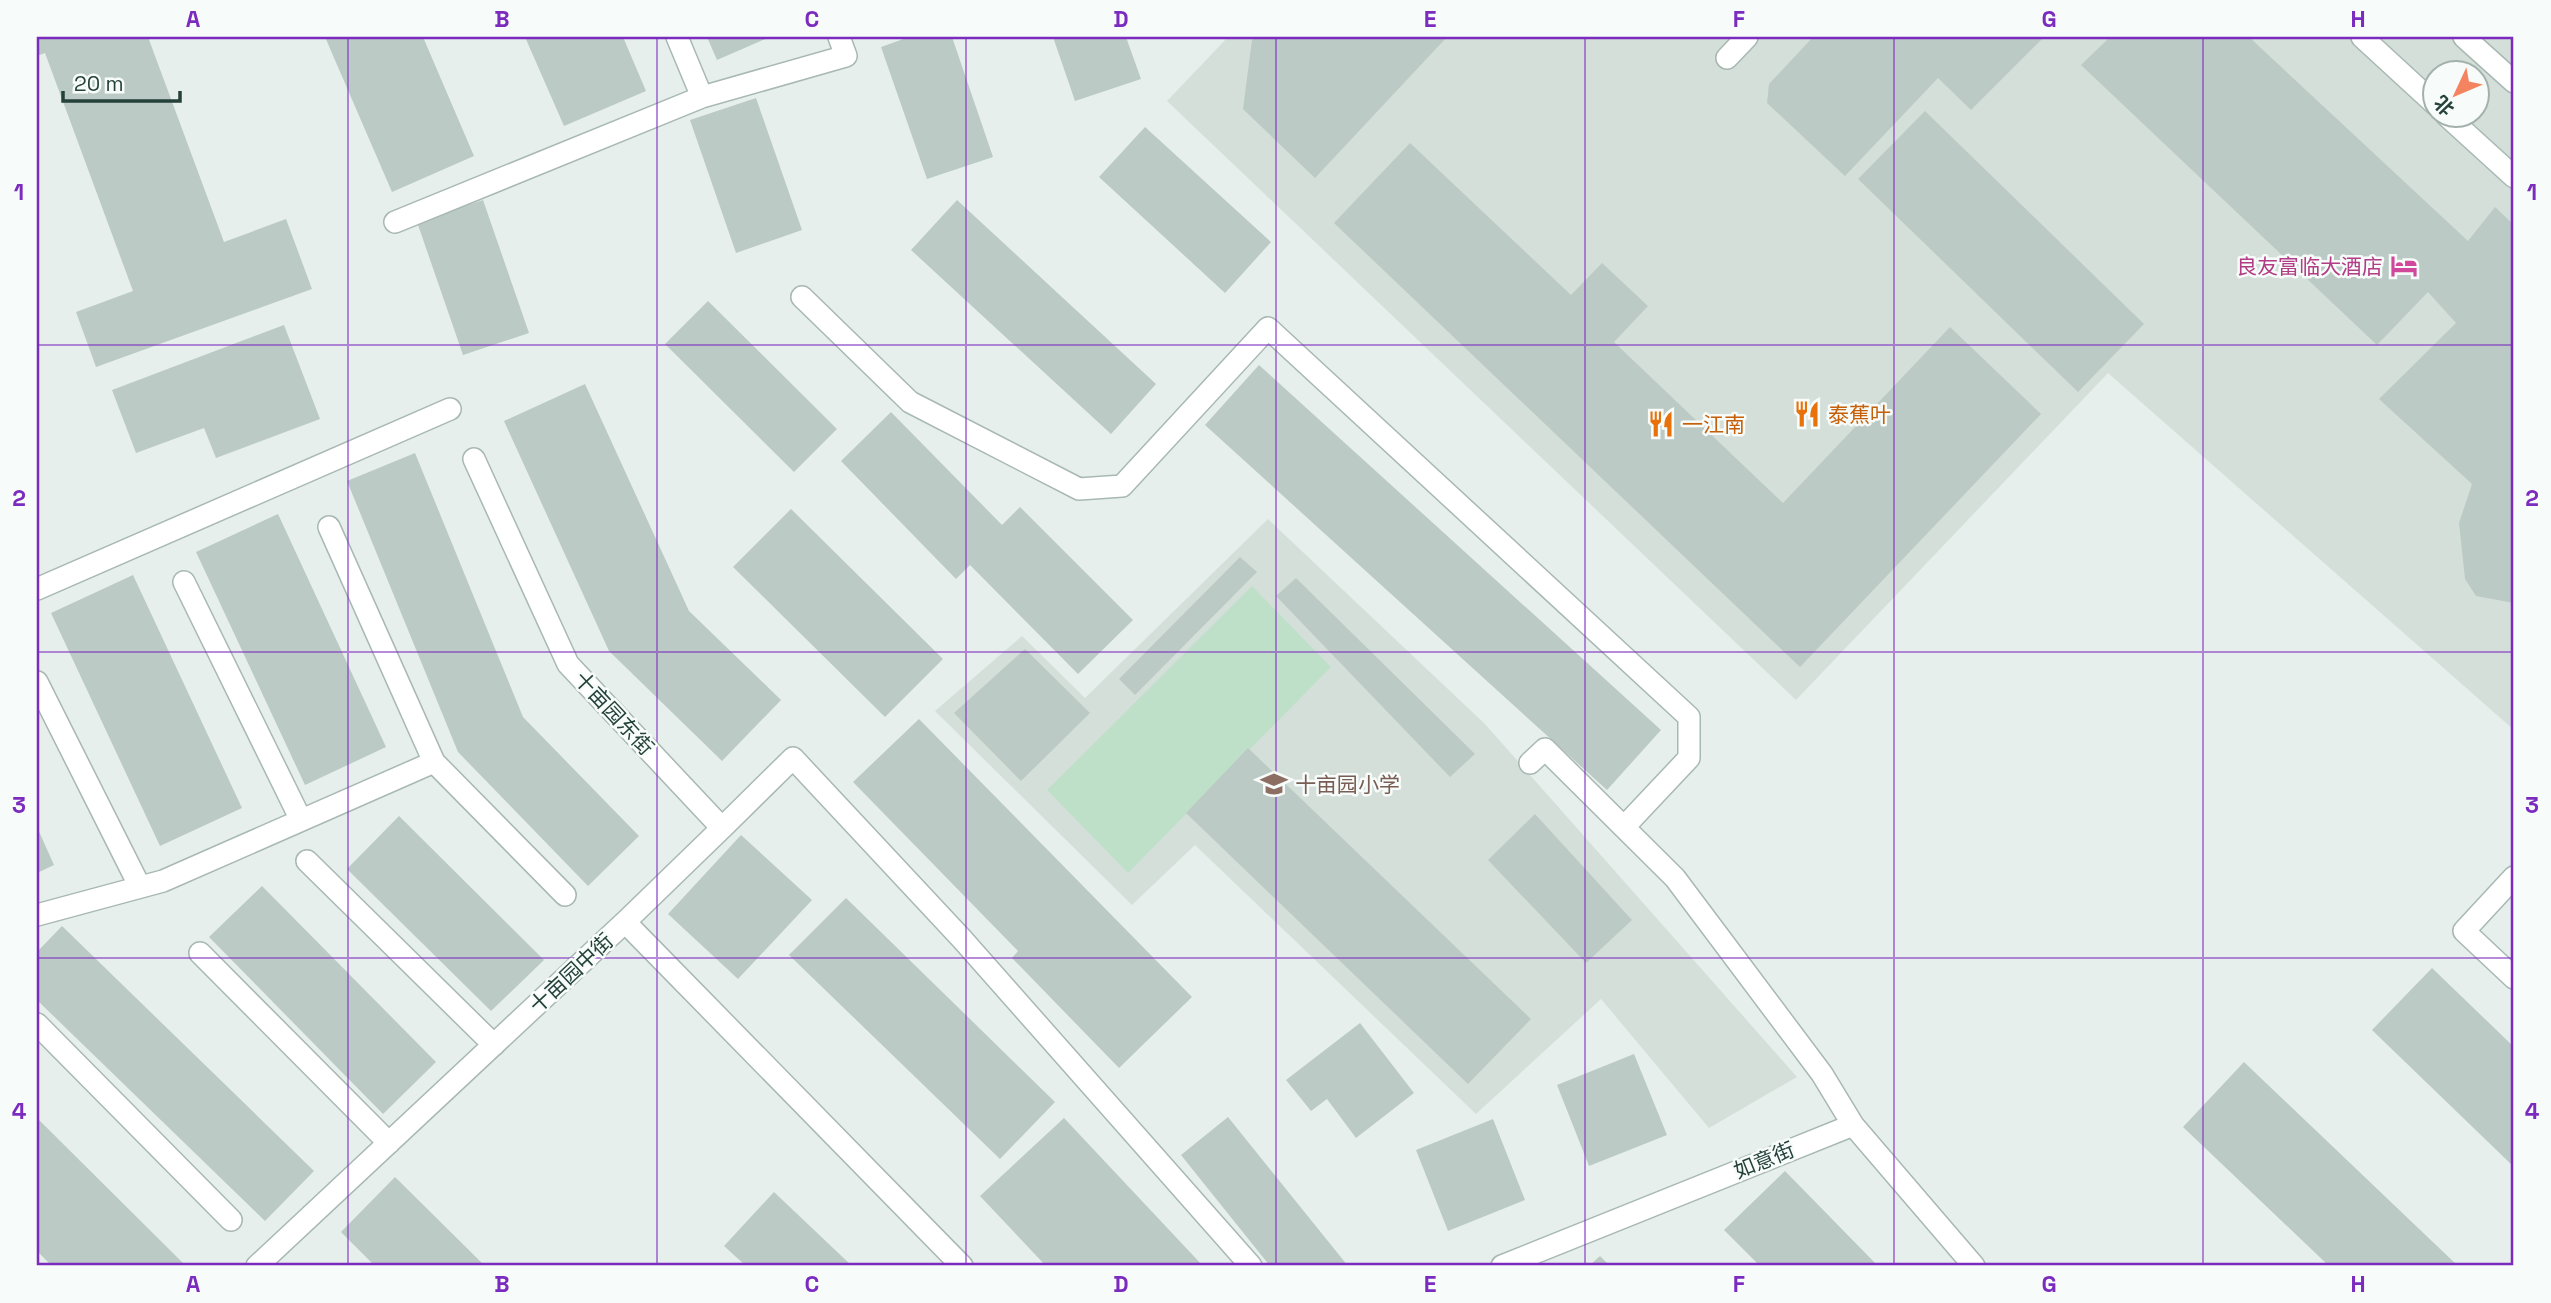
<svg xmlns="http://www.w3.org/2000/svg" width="2551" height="1303" viewBox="0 0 2551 1303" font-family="'Space Grotesk','Noto Sans SC',sans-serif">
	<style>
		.built { fill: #d4dfda; fill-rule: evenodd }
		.green { fill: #bfe0c8 }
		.building { fill: #bbcac4 }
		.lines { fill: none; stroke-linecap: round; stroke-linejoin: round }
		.minor-casing { stroke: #a8b8b2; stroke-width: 24 }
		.minor { stroke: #fff; stroke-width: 21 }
		.grid { fill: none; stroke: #7b2cbf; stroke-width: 2; stroke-opacity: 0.55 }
		.labels { text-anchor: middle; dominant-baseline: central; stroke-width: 5; stroke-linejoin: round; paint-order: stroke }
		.hotel-label { font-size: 21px; fill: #b23c85; stroke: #f7fbf9; text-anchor: end }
		.food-label { font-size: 21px; fill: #c56008; stroke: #f7fbf9; text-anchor: start }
		.street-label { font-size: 21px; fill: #24423a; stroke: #f7fbf9 }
		.education-label { font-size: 21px; fill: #785e54; stroke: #f7fbf9; text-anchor: start }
		.neatline { fill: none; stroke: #7b2cbf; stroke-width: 2.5 }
		.grid-label { font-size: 23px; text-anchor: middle; font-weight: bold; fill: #7b2cbf }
	</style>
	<rect width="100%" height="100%" fill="#e6efeb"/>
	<path class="built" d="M1228,37H2514V730L2108,373L1796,700L1167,101ZM2436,74H2478V116H2436Z
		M1268,519L1485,724L1797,1077L1709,1128L1601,999L1476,1114L1195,845L1132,905L935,711L1022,636L1085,698Z"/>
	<path class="green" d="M1252,586L1331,667L1128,873L1047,790Z"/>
	<path class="building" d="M37,37H148L224,242L286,219L312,289L96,367L76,312L133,291L45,53L37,56Z
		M325,37H423L474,156L392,192Z
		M525,37H623L646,91L564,126Z
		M707,37H770L717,60Z
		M909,37H952L993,157L927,179L881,47Z
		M1053,37H1126L1141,79L1075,101Z
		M1255,37H1447L1315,178L1243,109L1252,40Z
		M1813,37H2044L1971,110L1938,78L1845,176L1767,103L1769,84Z
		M2110,37H2249L2468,241L2495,207L2514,225V603L2476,596L2465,579L2459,523L2472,484L2379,399L2456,323L2428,292L2377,345L2081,65Z
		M756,98L802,230L736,253L690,120Z
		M1925,111L2144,324L2078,392L1858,179Z
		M1145,127L1271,242L1225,293L1099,177Z
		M1410,143L1571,295L1602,263L1648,306L1614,342L1783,503L1950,327L2041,414L1800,667L1334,223Z
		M483,200L529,333L463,355L417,222Z
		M957,200L1156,384L1111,434L911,250Z
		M708,301L837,429L794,472L665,344Z
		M284,325L320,419L216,458L204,428L136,453L112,390Z
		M1259,365L1661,730L1607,790L1205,425Z
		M585,384L689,611L781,700L722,761L609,651L504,421Z
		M891,412L1002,525L1020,507L1133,620L1078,674L970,565L956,579L841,461Z
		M415,453L523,717L639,836L588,886L458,752L347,481Z
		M791,509L943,659L885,717L733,567Z
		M278,514L386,747L305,785L196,552Z
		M1240,557L1257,572L1135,695L1119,679Z
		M133,575L242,808L160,846L51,613Z
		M1296,578L1475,754L1450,777L1276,596Z
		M1025,649L1090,713L1021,781L954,713Z
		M919,719L1192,997L1119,1068L1012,958L1018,951L853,782Z
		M1248,748L1531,1019L1468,1084L1186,813Z
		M1535,814L1632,920L1586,963L1488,860Z
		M399,816L544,960L491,1011L347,869Z
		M37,827L54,865L37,873Z
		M741,835L812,900L738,979L668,914Z
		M262,886L436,1062L383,1114L209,937Z
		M846,898L1055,1102L1000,1159L789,955Z
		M62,926L314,1171L265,1221L37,1000V952Z
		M2432,968L2514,1047V1167L2372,1030Z
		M1360,1023L1414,1093L1356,1138L1327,1099L1311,1111L1286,1080Z
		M1634,1054L1667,1135L1589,1166L1557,1085Z
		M2244,1062L2458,1266H2329L2183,1127Z
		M1228,1117L1348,1266H1270L1181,1155Z
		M37,1118L186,1266H52L37,1251Z
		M1064,1118L1203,1266H1046L980,1196Z
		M1493,1119L1525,1200L1448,1231L1416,1150Z
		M1785,1171L1878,1266H1760L1724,1230Z
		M395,1177L485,1266H375L341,1232Z
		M774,1192L852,1266H746L724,1246Z
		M1600,1256L1610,1266H1589Z"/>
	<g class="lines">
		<g class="minor-casing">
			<path id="minor" d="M2362,37L2436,105
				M2464,37L2514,82
				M1727,58L1747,37
				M702,97L846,56L839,37
				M2447,116L2514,177
				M395,222L702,97L677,37
				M802,297L910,402L1079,489L1122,486L1268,328L1689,717V758L1624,827
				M474,459L568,664L722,828L625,922
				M329,527L434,762L565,895
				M184,582L301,820
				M37,589L450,409
				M37,682L140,887
				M1530,763L1545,749L1675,878L1822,1074L1853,1125
				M722,828L793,758L962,939L1251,1266
				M307,861L494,1045
				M2514,877L2464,931L2514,978
				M37,915L163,881L434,762
				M200,953L389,1143
				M37,1024L231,1220
				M257,1266L625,922L962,1266
				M1502,1266L1853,1125L1974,1266"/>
		</g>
		<use href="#minor" class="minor"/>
	</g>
	<path class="grid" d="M348,37V1266M657,37V1266M966,37V1266M1276,37V1266M1585,37V1266M1894,37V1266M2203,37V1266M37,345H2514M37,652H2514M37,958H2514"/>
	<defs>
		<g id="hotel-bare" transform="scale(2.1)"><path d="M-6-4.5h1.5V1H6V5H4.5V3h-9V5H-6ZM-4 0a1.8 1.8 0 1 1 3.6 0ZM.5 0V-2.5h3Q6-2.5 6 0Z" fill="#d1479c" stroke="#f7fbf9" stroke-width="2.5" paint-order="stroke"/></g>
		<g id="restaurant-bare" transform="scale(2.1)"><path d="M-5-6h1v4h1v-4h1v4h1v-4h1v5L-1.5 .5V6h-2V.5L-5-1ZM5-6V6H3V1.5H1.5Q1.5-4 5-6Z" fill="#e8710a" stroke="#f7fbf9" stroke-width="2.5" paint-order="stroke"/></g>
		<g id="school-bare" transform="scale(2.1)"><path d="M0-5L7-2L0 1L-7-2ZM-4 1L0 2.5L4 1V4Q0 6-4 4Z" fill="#8d6e63" stroke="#f7fbf9" stroke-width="2.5" paint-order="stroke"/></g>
	</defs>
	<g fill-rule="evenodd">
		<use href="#hotel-bare" x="2404" y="266"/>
		<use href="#restaurant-bare" x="1807" y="414"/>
		<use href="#restaurant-bare" x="1661" y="424"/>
		<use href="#school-bare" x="1274" y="784"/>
	</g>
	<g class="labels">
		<g class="hotel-label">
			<text x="2383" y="266">良友富临大酒店</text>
		</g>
		<g class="food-label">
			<text x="1828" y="414">泰蕉叶</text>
			<text x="1682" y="424">一江南</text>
		</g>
		<g class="street-label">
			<text transform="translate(614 713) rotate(47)">十亩园东街</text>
			<text transform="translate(571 973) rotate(-43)">十亩园中街</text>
			<text transform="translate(1764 1160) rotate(-22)">如意街</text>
		</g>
		<g class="education-label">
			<text x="1295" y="784">十亩园小学</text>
		</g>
	</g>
	<rect width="2551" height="1303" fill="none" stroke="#f7fbf9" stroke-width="77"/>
	<g transform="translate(2456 94) rotate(226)"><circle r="33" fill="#f7fbf9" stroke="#a3b1ad" stroke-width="2"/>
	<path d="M0-5L12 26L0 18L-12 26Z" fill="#f4845f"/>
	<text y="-10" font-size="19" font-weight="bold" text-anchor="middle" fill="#24423a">北</text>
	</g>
	<path d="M63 91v10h117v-10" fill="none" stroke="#24423a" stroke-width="3.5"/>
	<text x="74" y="91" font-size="21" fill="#24423a" stroke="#f7fbf9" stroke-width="5" paint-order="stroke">20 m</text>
	<rect x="38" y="38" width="2474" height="1226" class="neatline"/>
	<g class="grid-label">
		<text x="193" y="27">A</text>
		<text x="502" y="27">B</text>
		<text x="812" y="27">C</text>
		<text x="1121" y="27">D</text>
		<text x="1430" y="27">E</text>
		<text x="1739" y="27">F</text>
		<text x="2049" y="27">G</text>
		<text x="2358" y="27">H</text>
		<text x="19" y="200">1</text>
		<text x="2532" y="200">1</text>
		<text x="19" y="506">2</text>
		<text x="2532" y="506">2</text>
		<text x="19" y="813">3</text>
		<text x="2532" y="813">3</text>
		<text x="19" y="1119">4</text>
		<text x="2532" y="1119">4</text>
		<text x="193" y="1292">A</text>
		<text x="502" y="1292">B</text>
		<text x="812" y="1292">C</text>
		<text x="1121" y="1292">D</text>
		<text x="1430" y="1292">E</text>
		<text x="1739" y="1292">F</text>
		<text x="2049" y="1292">G</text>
		<text x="2358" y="1292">H</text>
	</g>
</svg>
